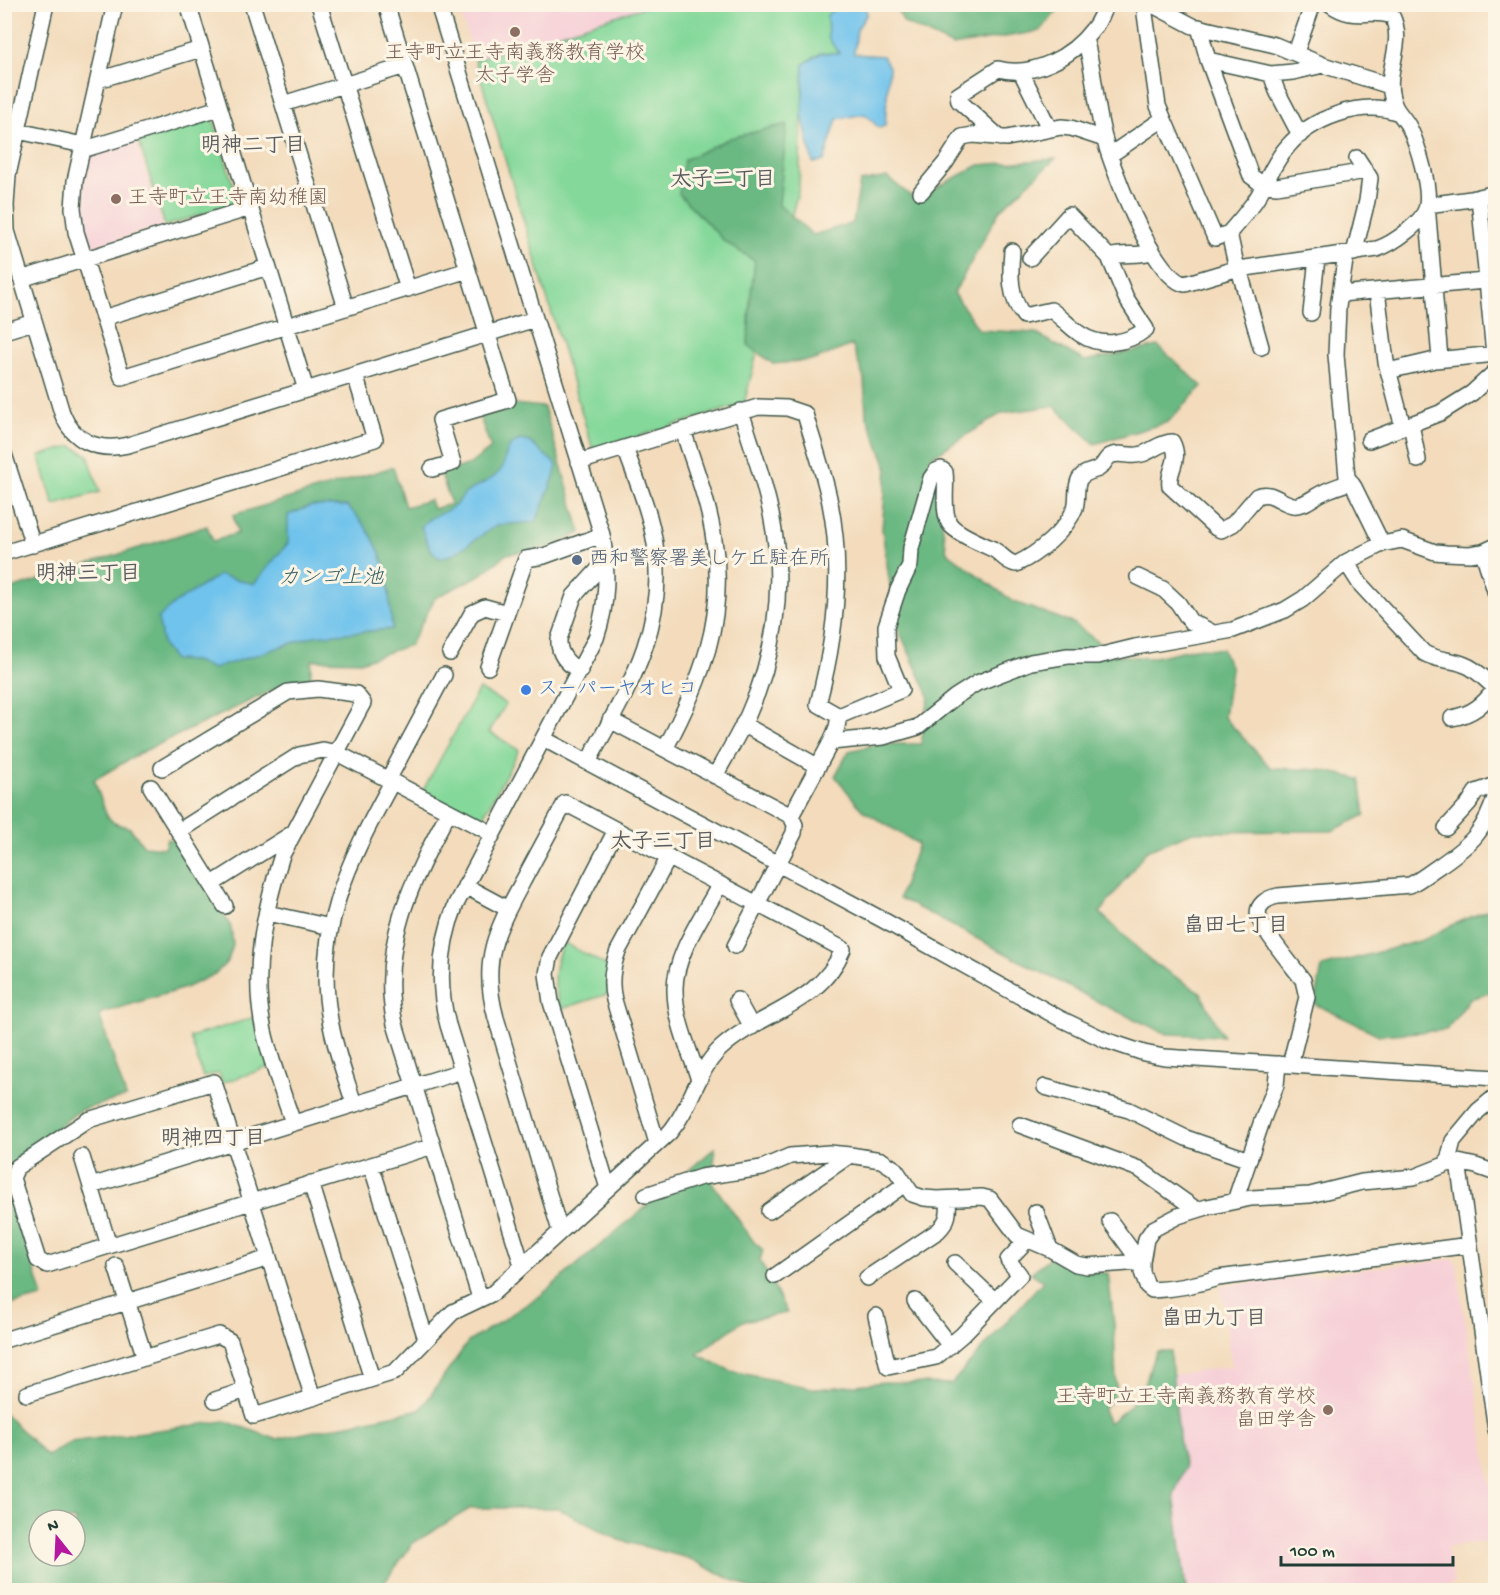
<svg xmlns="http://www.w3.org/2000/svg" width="1500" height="1595" viewBox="0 0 1500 1595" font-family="'Gochi Hand','Klee One',sans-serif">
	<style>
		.built { fill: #f6cfd7 }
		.green { fill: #84d89a; stroke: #528a67; stroke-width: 1.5 }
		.forest { fill: #6bb882; stroke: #457a5b; stroke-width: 1.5; fill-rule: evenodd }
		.water { fill: #70c3ec; stroke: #488090; stroke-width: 1.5 }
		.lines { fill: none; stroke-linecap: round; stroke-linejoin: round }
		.minor-casing { stroke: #3f5548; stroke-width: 18 }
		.minor { stroke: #fff; stroke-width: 15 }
		.education-dot { fill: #8d6e63; stroke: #fcf5e5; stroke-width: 2 }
		.service-dot { fill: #5c6f8a; stroke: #fcf5e5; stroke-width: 2 }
		.shop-dot { fill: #3f7fe0; stroke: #fcf5e5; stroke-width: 2 }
		.labels { text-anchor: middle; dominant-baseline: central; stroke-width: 6; stroke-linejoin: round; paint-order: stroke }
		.education-label { font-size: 20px; fill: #785e54; stroke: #fcf5e5 }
		.service-label { font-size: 20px; fill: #4e5e75; stroke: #fcf5e5; text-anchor: start }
		.shop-label { font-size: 20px; fill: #366cbe; stroke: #fcf5e5; text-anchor: start }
		.neighbourhood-label { font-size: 21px; font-weight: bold; fill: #5a5c5f; stroke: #fcf5e5 }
		.water-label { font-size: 21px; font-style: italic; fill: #335e62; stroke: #fcf5e5 }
	</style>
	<rect width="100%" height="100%" fill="#fcf5e5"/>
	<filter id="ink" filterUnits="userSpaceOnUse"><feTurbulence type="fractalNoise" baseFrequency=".0167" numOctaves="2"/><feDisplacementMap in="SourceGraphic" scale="12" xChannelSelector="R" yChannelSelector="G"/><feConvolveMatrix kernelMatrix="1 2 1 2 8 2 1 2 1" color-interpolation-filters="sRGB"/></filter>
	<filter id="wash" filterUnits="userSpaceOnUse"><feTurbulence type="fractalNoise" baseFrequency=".008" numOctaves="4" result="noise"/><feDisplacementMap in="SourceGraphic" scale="24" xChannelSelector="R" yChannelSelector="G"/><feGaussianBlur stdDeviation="1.35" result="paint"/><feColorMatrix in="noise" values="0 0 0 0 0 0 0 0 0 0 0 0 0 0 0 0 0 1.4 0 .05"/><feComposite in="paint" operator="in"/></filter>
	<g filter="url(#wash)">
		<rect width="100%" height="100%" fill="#f3dbbc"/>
		<path class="built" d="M458,4L651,5L475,60Z
			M135,138L163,226L87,249L79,220L84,159L91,152Z
			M1453,1259L1456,1263L1495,1515V1540L1447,1547L1454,1584L1448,1585L1449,1590H1423L1419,1588L1390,1590H1186L1174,1494L1185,1468L1180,1445L1173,1375L1232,1366L1221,1286Z"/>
		<path class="green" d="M651,5H840L827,16L840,54L804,64L799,187L744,404L593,450L475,60Z
			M210,117L214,122L237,198L234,204L165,226L138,139Z
			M72,446L88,455L100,492L54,505L39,456Z
			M479,689L506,704L489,732L519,750L479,824L422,792Z
			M563,942L609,967L608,994L561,1009C551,978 552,972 563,942Z
			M256,1017L270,1067L222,1083L219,1073L203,1077L190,1037Z"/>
		<path class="forest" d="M895,5H1062L1040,31L953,46L904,23Z
			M787,124L779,205L813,235L853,223L860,182L887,177L915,199L979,165L1055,159L1000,210L954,293L979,330L1035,333L1085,361L1158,346L1202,386L1168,422L1095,444L1054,406L1002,413L931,457L947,552L1014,602L1073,623L1115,655L1150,658L1195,648L1222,649L1231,669L1224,717L1271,768L1321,770L1360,779L1365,815L1332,831L1193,832L1147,850L1100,913L1152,962L1200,992L1223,1036L1167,1034L1106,1006L899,898L918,844L862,810L835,776L849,751L879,744H921L929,696L895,622L882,529L887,467L866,414L864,379L852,345L814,360L773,364L748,345L750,300L755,261L725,242L679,194L684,160L730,138Z
			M513,404L544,407L581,533L546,548L507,554L482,574L435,598L410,645L363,661L312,660L310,681H294L279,687L140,753L94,780L107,816L114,823L130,828L144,846L164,848L167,839L181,842L231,927L233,945L228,961L215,974L185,988L99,1014L126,1097L80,1110L14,1162L6,1179L43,1297L5,1306V591L207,526L213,541L238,533L233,515L393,467L405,507L430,500L433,509L451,504L441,474L470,464L491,448L479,415Z
			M1495,907V991L1470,999L1446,1030L1379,1035L1315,1004L1322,967L1423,940L1452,925Z
			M715,1148L713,1184L754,1242L763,1250L760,1260L787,1313L743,1321L697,1354L731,1371L817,1389L885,1382L951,1384L1043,1281L1031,1273L1050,1257L1087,1272L1108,1273L1114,1325L1116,1386L1113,1397L1103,1410L1109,1423C1124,1412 1137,1400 1145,1383C1149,1372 1151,1361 1157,1351H1170L1180,1445L1185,1468L1174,1494L1186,1590H753L688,1558L619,1540L557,1508H471L413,1543L379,1590H5L4,1413L47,1456L71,1442L225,1421L276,1439L421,1409L468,1342L540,1296ZM39,1520H75V1556H39Z"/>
		<path class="water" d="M840,5H865L867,14L857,29L854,54L883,56L889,67L885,126L879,128L865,114L837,119L824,161L813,163L802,115L804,64L821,53H839L828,38L827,15Z
			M520,440L529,442L557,465L554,477L536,522L497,525L452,555L439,558C429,550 426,540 421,527C429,515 442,515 453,507C458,504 461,497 466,493C475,486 486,483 495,476C512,463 497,451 520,440Z
			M311,506H347C387,545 388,576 392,629L314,636L213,669L195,661L174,660L163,646L158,618L175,603L219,575L254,584L288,543V515Z"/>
	</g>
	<g filter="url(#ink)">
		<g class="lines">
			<g class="minor-casing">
				<path id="minor" d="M46,4L8,175L6,205L7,231L62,413C73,442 99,452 128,445L535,319
					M115,4L75,181L73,208L76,232L122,377L468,270
					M188,4L306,390
					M252,4L346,308
					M319,4L408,289
					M386,4L508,400L440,420L453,463L432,469
					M438,4L602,535C608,571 608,603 596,638L456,904C440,943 437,984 448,1025L522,1265
					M1147,4L1145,14L1158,106L1215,238L1229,233
					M1151,4L1193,26L1275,45L1323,65L1390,86
					M1199,27L1208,60L1251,176L1263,185L1277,186L1366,171
					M1085,39C1094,69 1095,99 1102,129C1108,160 1154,280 1185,284L1232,270L1377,249C1392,244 1425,222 1427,205C1430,186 1418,146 1410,129C1403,114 1394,113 1391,93C1386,69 1405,42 1392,16C1367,8 1355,22 1330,4
					M1296,52L1313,4
					M1208,60L1271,74L1293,72L1323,65
					M1021,72L1049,128
					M1271,74L1277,91L1300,135
					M98,80L201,49
					M283,104L405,66
					M4,128L83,145
					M1000,138L959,101L958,95L998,69C1033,78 1072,57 1093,29C1099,22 1102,13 1106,4
					M82,150L219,108
					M1110,155L1163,119
					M921,192L946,162L962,137L973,135L1007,138L1061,127L1071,128L1104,139
					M1479,197L1494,354
					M1012,251C1010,273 1009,298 1024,316L1051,310C1061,317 1070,327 1080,334C1101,348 1127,344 1146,329L1126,298L1109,257L1069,215L1030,258
					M1354,253L1367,201L1370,178L1357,158
					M1346,254L1338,307L1336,355L1347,477L1354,487L1382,544
					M1109,257C1124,252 1136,257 1151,252
					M1237,269L1229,233C1238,223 1247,212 1255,201C1267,183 1273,162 1288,146C1312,118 1361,100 1396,112
					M1239,269L1261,347
					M21,279L250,208
					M1377,291L1386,362L1403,427
					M1340,294L1496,280
					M1311,313L1317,258
					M103,318L268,267
					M4,331L34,322
					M1440,359L1427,205L1471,199L1496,193
					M1388,371L1435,360L1496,354
					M1411,424L1418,460
					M1369,440L1440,413L1472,393L1496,371
					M4,454L33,545
					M579,462L758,407L787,408L805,414C813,442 823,470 829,498C844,567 836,637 818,704L839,716
					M1483,552L1496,594
					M4,553L375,439L355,375
					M1346,562L1360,584L1424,653C1437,661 1452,659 1465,665C1477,669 1486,681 1496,688C1483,705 1473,714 1452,718
					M1138,577L1163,589L1178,603L1190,621L1215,634
					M450,653L472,613L485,607L507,613
					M488,667L526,559L544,556L602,535
					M580,671C567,664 558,654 559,639L574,596L606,561
					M610,720L791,816
					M743,724L817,766
					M544,739L883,920L1059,1018L1105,1040L1144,1053L1164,1057L1496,1078
					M831,742L837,727L839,716L901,690L887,656L886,626L898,590L910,565L911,548L931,478L936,471L941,469L945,472C947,487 942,509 949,523C955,533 982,544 993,549C1002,554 1005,562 1016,564C1038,554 1066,531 1075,508C1078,499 1075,489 1079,480C1083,472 1091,472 1098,469C1104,466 1105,459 1110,456C1119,451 1132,458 1142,454C1152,451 1161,442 1172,442C1182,461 1167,470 1170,486L1216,528L1221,530L1233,524L1257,496C1272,490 1280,503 1293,505C1304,507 1314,496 1324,492C1332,488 1342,485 1351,482
					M665,749C701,681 727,619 714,540C709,502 694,466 683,430
					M588,762C627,690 667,630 655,544C650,511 636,479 625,448
					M162,768L288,692L318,689L356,694L363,703L282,855C264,912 251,972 264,1031C271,1062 283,1093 293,1123
					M715,776C726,756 738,736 748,715C774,658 784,593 774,531C768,490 753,451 741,411
					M388,780L444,675
					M151,787L225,906
					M449,811C413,879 378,945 395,1024L480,1298
					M1446,828L1469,803L1476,792L1496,785
					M179,831L299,755L323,750L337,753L493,834
					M212,884L293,833
					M465,886L508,909
					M267,913L331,927
					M735,946L794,833L795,825L791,816L831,742L883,737L918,727L955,697L977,683L1031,662L1068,656H1098L1135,647L1233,630L1285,610L1303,599L1346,562L1382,544L1402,540L1435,552L1446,553L1470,554L1483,552L1496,546
					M737,1000L752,1027
					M1290,1065L1307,997L1303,980C1294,968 1262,929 1259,918C1255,905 1267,898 1278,896L1410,885C1422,879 1431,871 1442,864C1472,843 1485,831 1496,795
					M699,1080C690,1051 675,1020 675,990C674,955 704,914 720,884
					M1045,1087L1129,1110L1186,1138L1249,1160
					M354,1104C346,1078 336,1052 331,1025C312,931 349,861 392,782
					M1020,1125L1139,1169L1197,1210
					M657,1143L614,1000C610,984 612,967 618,951L669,857
					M82,1157L109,1246
					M1458,1162L1496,1430
					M1447,1164L1453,1141L1478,1111L1496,1096
					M371,1165L426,1339
					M311,1183L372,1379
					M91,1186L462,1071
					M608,1188L551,1002L547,974L550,957L616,830
					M646,1195L701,1177L762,1168L790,1156L829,1153L850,1155L881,1160L895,1169L912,1194L924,1198L937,1199L982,1197L990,1199L1017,1235L1050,1249L1076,1264L1087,1266L1142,1262
					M1235,1201L1262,1121L1276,1085L1278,1064
					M769,1211L850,1155
					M1036,1212L1050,1249
					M1110,1221L1132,1251L1143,1254
					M1470,1245L1218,1278C1196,1285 1175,1289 1152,1290L1147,1286L1142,1272V1262L1146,1239L1153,1229L1178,1216L1207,1207L1251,1198L1310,1195L1362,1182L1414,1177L1447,1164L1458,1162L1476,1166L1496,1173
					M955,1263L995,1301
					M116,1266L145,1358
					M775,1276L905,1184
					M867,1278L938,1231C949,1220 949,1213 948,1199
					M915,1301L950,1346
					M876,1316L888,1367L936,1357L962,1335L1020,1275L1008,1260L1027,1240
					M4,1340L269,1258
					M27,1394L219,1335L230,1341L254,1416L395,1372L453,1312L493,1293L670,1132C692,1106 696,1072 720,1049C761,1011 820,1006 843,949L565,803C551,829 537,855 523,881C496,931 480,960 496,1018L560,1231
					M313,1398C280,1293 247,1187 214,1082L88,1120L17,1167L12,1178L38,1260L47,1265L433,1146
					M215,1400L246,1390"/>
			</g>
			<use href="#minor" class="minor"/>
		</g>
	</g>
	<g class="education-dot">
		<circle cx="515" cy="32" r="6"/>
		<circle cx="116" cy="199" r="6"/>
		<circle cx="1328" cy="1410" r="6"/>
	</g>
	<circle class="service-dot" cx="577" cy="560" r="6"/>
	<circle class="shop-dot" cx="526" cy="690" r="6"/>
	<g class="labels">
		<g class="education-label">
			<text x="515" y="54">王寺町立王寺南義務教育学校<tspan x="515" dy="23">太子学舎</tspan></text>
			<text x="128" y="199" text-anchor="start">王寺町立王寺南幼稚園</text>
			<text x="1316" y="1398" text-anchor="end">王寺町立王寺南義務教育学校<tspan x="1316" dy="23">畠田学舎</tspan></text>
		</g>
		<g class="service-label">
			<text x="589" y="560">西和警察署美しケ丘駐在所</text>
		</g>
		<g class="shop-label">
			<text x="538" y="690">スーパーヤオヒコ</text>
		</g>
		<g class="neighbourhood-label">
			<text x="253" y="147">明神二丁目</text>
			<text x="723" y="181">太子二丁目</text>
			<text x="88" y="575">明神三丁目</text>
			<text x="663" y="843">太子三丁目</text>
			<text x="1236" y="927">畠田七丁目</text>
			<text x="213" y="1140">明神四丁目</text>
			<text x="1214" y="1320">畠田九丁目</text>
		</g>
		<g class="water-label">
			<text x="331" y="579">カンゴ上池</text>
		</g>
	</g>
	<rect width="1500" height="1595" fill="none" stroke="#fcf5e5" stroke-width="24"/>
	<g transform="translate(57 1538) rotate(342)"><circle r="28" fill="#fcf5e5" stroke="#a4ab9e" stroke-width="1.5"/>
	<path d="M0-4.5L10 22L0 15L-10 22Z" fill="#b5179e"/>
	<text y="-9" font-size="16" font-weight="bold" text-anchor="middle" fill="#1f3d34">N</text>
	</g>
	<path d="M1281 1556v9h172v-9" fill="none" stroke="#1f3d34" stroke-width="3"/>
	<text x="1290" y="1556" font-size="18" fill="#1f3d34" stroke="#fcf5e5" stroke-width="4.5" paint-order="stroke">100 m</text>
</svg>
